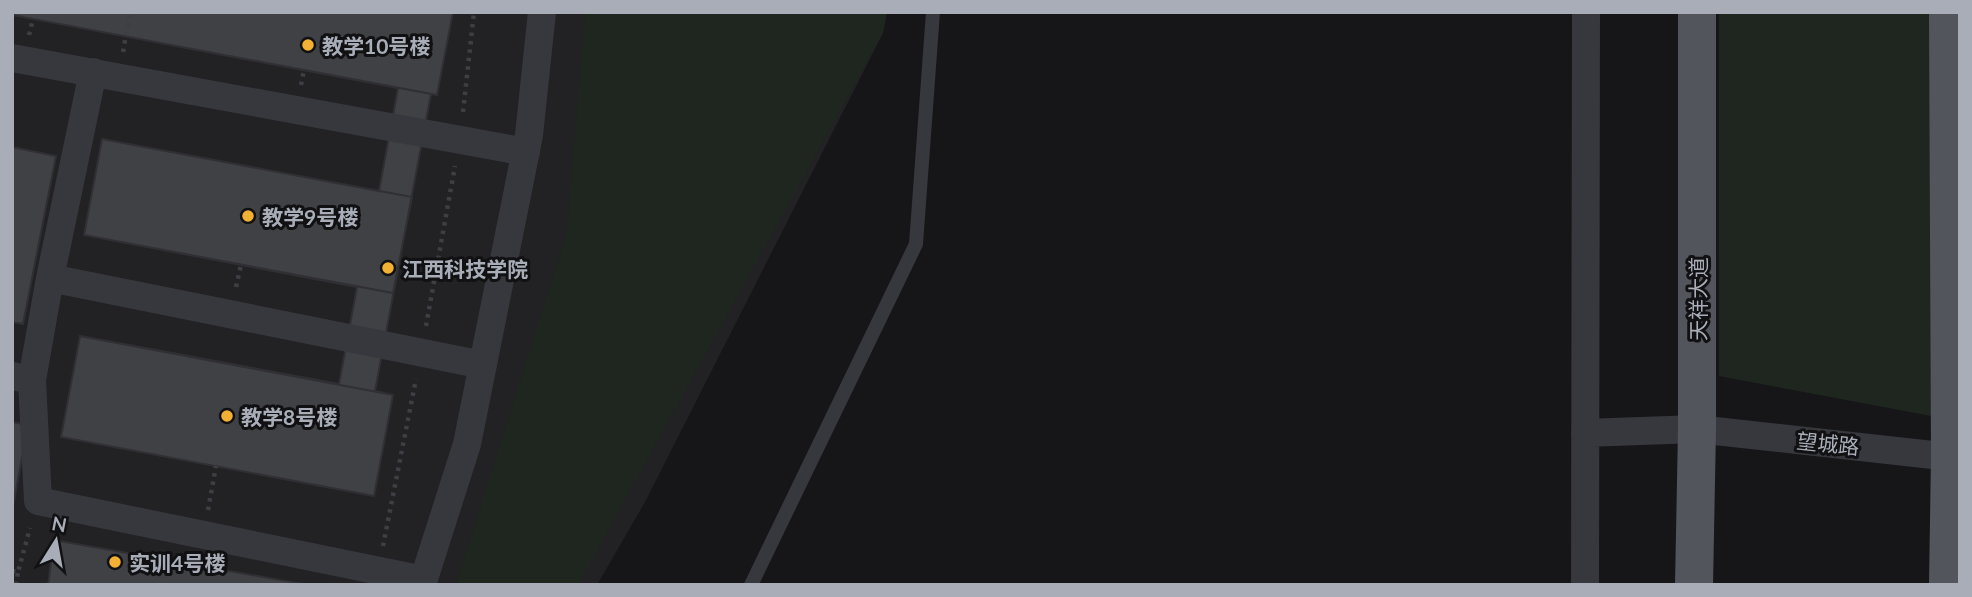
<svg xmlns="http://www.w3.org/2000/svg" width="1972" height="597" viewBox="0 0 1972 597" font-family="Lato,'Noto Sans SC',sans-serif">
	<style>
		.built { fill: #222225 }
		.green { fill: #1e261f }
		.building { fill: #404145; stroke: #303034; stroke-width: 2 }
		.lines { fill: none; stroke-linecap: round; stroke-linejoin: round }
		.path { stroke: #3d3f44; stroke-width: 4.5; stroke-dasharray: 3.5 5; stroke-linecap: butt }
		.service { stroke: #37383d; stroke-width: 14 }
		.minor { stroke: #37383d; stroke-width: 28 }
		.primary { stroke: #53555c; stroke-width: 38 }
		.poi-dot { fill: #f2b134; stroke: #111113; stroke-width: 2.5 }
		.labels { text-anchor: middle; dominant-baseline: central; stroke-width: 6; stroke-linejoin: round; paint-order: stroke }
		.poi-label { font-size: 21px; font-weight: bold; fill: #a8adb8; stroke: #111113; text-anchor: start }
		.street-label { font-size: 21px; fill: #a8adb8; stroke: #111113 }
	</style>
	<rect width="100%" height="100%" fill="#161618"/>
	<path class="built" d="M12,12H887L883,33L645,502L597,585H12Z"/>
	<path class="green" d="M585,12H887L883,33L578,585H456L567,232Z
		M1719,12H1933L1931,416L1719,376Z"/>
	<path class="building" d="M12,12H453L437,95L12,15Z
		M12,12H453L437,95L431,94L375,391L393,395L374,496L61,437L80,336L339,384L357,287L84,235L102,139L379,191L398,88L12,15Z
		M102,139L412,197L393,293L84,235Z
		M12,147L56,156L23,324L12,322Z
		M80,336L393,395L374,496L61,437Z
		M12,422L28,425L12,512Z
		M12,422L28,425L12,512Z
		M54,540L303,584V585H48Z"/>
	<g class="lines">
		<path class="path" d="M29,35L33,19
			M123,52L130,12
			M301,85L304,70
			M463,112L474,12
			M236,287L241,265
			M426,326L455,166
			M208,510L216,466
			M383,546L416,379
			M12,571L18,572L30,528
			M16,585L18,572"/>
		<path class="service" d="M751,585L916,244L933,12"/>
		<path class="minor" d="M12,58L526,152
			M50,278L483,365
			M12,376L32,380L50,278L93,72
			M32,380L38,501L424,580
			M1585,433L1697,429L1960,458
			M422,585L467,444L529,135L542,12
			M1585,585L1586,12"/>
		<path class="primary" d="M1694,585L1697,429V12
			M1948,585L1950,456L1948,12"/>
	</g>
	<g class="poi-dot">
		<circle cx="308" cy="45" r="7"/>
		<circle cx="248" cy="216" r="7"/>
		<circle cx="388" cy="268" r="7"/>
		<circle cx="227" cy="416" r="7"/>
		<circle cx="115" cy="562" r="7"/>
	</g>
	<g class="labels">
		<g class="poi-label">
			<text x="322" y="45">教学10号楼</text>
			<text x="262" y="216">教学9号楼</text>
			<text x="402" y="268">江西科技学院</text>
			<text x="241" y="416">教学8号楼</text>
			<text x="129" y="562">实训4号楼</text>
		</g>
		<g class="street-label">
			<text transform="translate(1697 299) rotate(-90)">天祥大道</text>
			<text transform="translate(1828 443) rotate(6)">望城路</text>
		</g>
	</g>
	<rect width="1972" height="597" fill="none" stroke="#a8adb8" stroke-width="28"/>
	<g transform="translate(56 541) rotate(11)" stroke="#111113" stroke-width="5" paint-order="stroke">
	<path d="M0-5L12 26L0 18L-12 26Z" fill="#a8adb8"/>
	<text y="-10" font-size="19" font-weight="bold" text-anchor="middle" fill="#a8adb8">N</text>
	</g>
</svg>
